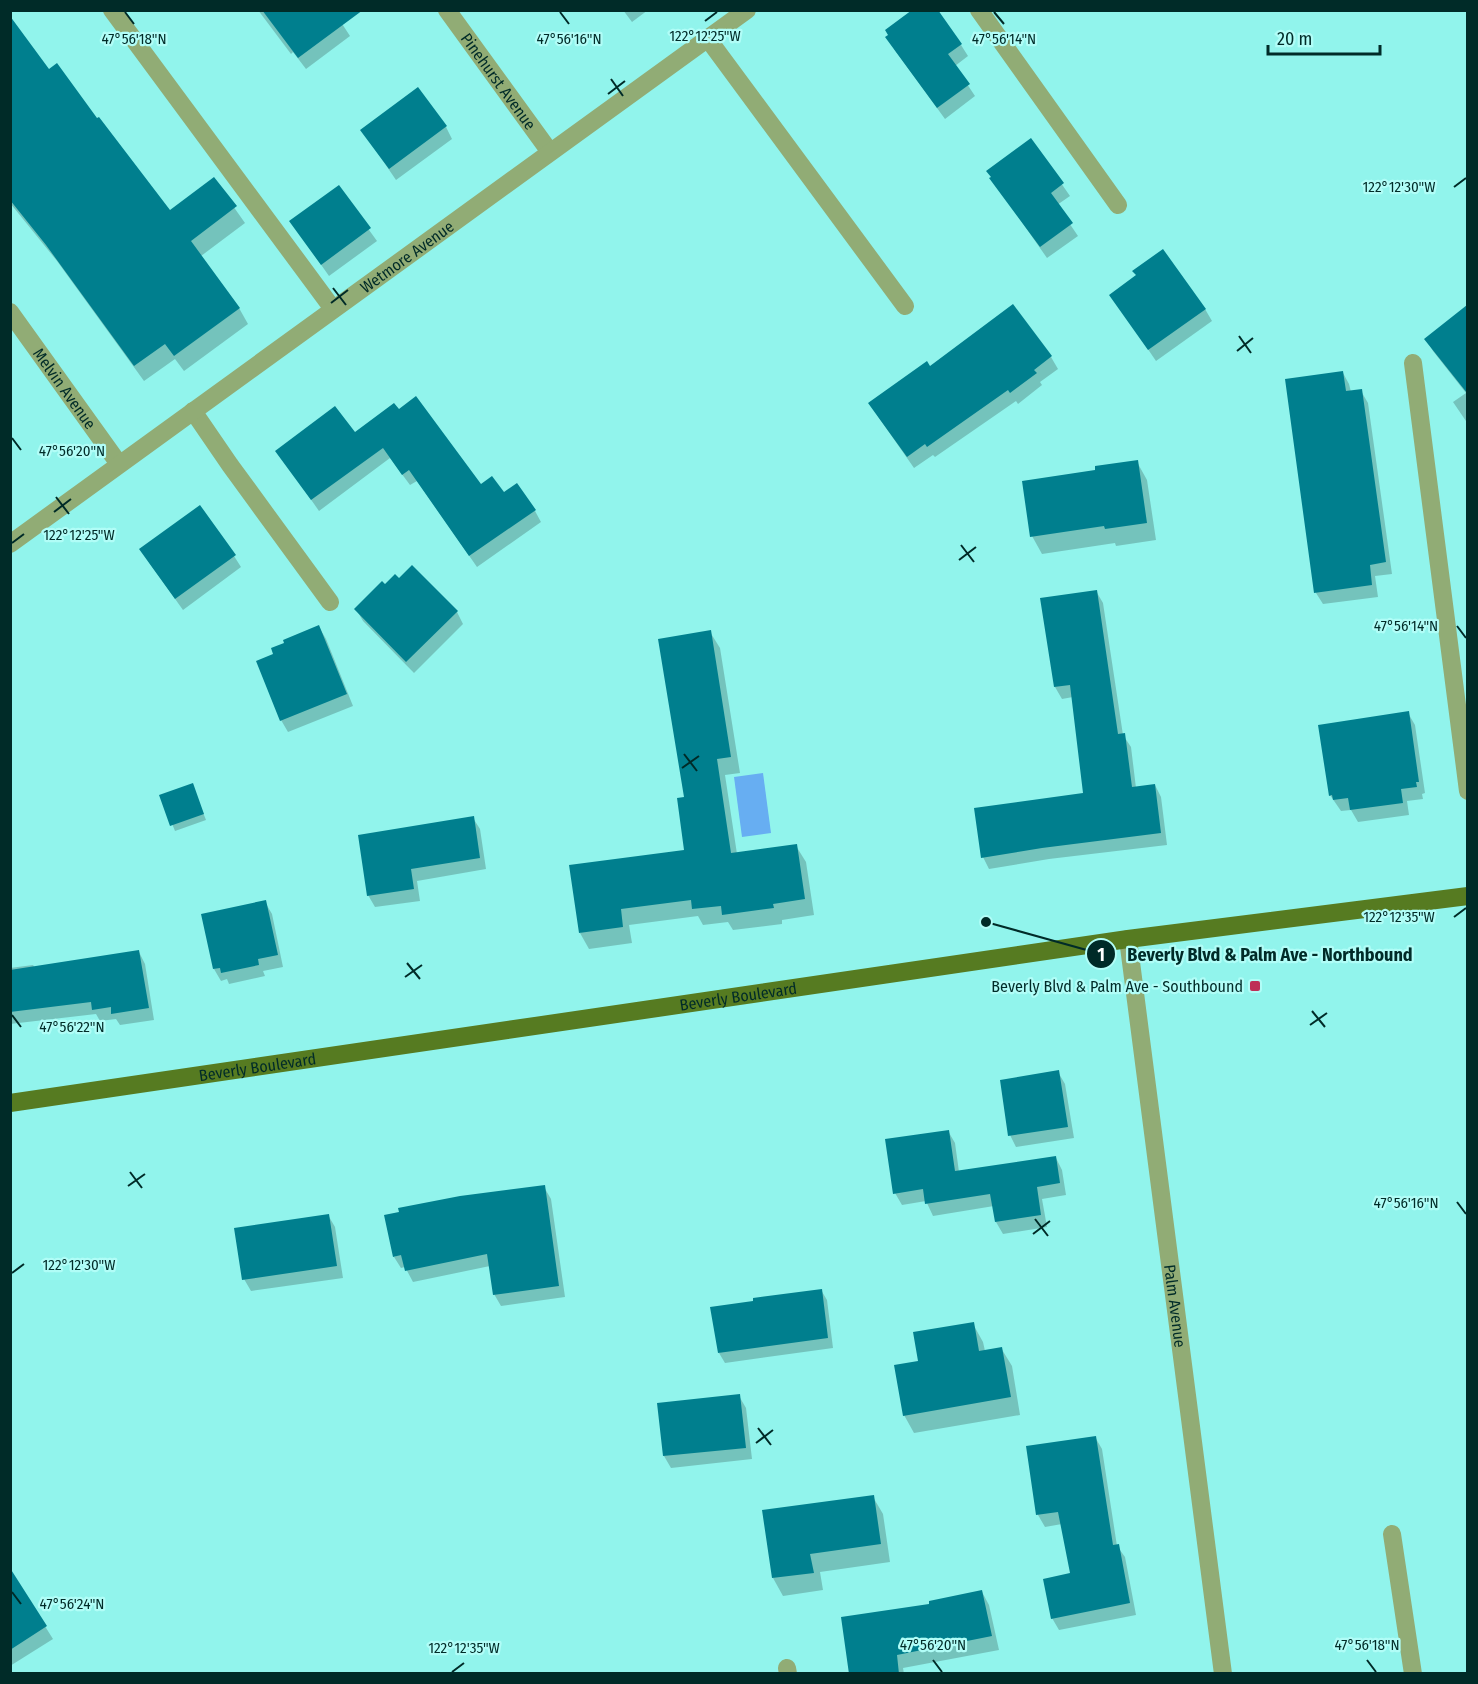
<svg xmlns="http://www.w3.org/2000/svg" width="1478" height="1684" viewBox="0 0 1478 1684" font-family="'Fira Sans Condensed',sans-serif">
	<style>
		.water { fill: #67aef2 }
		.shadow { fill: #0003 }
		.building { fill: #007f8e }
		.lines { fill: none; stroke-linecap: round; stroke-linejoin: round }
		.minor { stroke: #91ac75; stroke-width: 18 }
		.major { stroke: #567b21; stroke-width: 18 }
		.ticks { fill: none; stroke: #002b28; stroke-width: 2 }
		.poi-dot { fill: #be2f57; stroke: #b1fdf7; stroke-width: 2 }
		.labels { text-anchor: middle; dominant-baseline: central; stroke-width: 4.5; stroke-linejoin: round; paint-order: stroke }
		.street-label { font-size: 16px; fill: #002b28; stroke: #b1fdf7 }
		.poi-label { font-size: 16px; fill: #002b28; stroke: #b1fdf7; text-anchor: end }
		.ticks-label { font-size: 15px; text-anchor: middle; fill: #002b28; stroke: #b1fdf7; stroke-width: 4.5; stroke-linejoin: round; paint-order: stroke }
		.leader { fill: none; stroke: #002b28; stroke-width: 2 }
		.callout-dot { fill: #002b28; stroke: #b1fdf7; stroke-width: 2 }
		.mark-label { font-size: 18px; text-anchor: middle; font-weight: bold; fill: #fff }
		.callout-label { font-size: 18px; text-anchor: middle; font-weight: bold; fill: #002b28; stroke: #b1fdf7; stroke-width: 4.5; stroke-linejoin: round; paint-order: stroke }
	</style>
	<rect width="100%" height="100%" fill="#91f4ec"/>
	<path class="water" d="M763,773L771,833L742,837L734,777Z"/>
	<path class="shadow" d="M258,10H333L350,36L306,69L293,52L291,54Z
		M623,10H648L632,22Z
		M10,19L48,71L97,120L170,212L214,179L245,223L201,256L239,308L248,324L184,371L175,359L144,381L57,261L10,203Z
		M961,45L968,56L955,66L975,96L945,119L894,49Z
		M446,127L452,139L396,180L362,130Z
		M1031,140L1070,196L1057,205L1078,236L1047,258L991,178Z
		M338,187L377,241L329,276L291,222Z
		M1137,276L1205,309L1212,321L1156,361L1111,295Z
		M1468,307V424L1453,402L1466,393L1433,351L1426,339Z
		M1051,357L1058,369L1040,382L1042,385L1018,404L1016,401L935,457L933,455L914,468L877,415L930,368Z
		M1343,373L1349,384L1351,392L1361,391L1368,403L1392,574L1375,576L1378,597L1323,604L1316,593Z
		M354,435L503,494L535,511L541,522L477,567L417,481L410,485L390,458L319,511L277,451Z
		M1137,462L1147,480L1156,540L1116,546L1115,543L1042,554L1032,536L1097,471Z
		M234,556L241,567L183,610L148,561Z
		M1096,591L1103,603L1123,735L1131,747L1136,788L1155,785L1161,797L1167,845L1049,859L989,869L983,857L1085,795L1073,697L1062,699L1055,687L1042,599Z
		M356,609L457,612L463,624L414,673L363,621Z
		M319,627L326,639L353,706L288,732L281,720L275,655Z
		M710,632L720,648L740,773L725,775L737,854L796,846L806,862L814,915L782,920V924L733,930L728,922L703,925L698,916L629,925L632,943L589,949L580,933L686,851L685,798Z
		M1408,713L1415,725L1425,793L1422,794L1423,799L1407,801L1409,815L1358,822L1351,810L1341,811L1330,795Z
		M192,784L206,820L175,831L161,796Z
		M473,818L480,829L486,869L417,881L420,901L375,907L368,895Z
		M265,902L272,914L283,967L263,971L265,976L229,984L227,979L221,981L214,969Z
		M139,952L145,964L154,1020L120,1025L116,1019L100,1021L96,1014L10,1024V968L33,965L35,968Z
		M1058,1072L1065,1084L1074,1138L1016,1147L1010,1135Z
		M948,1131L955,1143L959,1172L1056,1158L1062,1170L1066,1195L1042,1199L1047,1227L1003,1234L996,1222L994,1206L933,1216L926,1201L902,1205L895,1193Z
		M544,1187L551,1199L565,1297L501,1306L494,1294L490,1266L413,1282L405,1267L401,1268L394,1257Z
		M328,1215L335,1227L343,1278L251,1291L244,1279Z
		M821,1290L827,1300L833,1348L725,1363L719,1353Z
		M973,1324L983,1342L985,1351L1001,1348L1012,1366L1020,1415L914,1433L904,1415Z
		M739,1396L746,1408L752,1459L671,1468L664,1456L658,1404Z
		M1095,1437L1102,1449L1117,1546L1125,1557L1136,1615L1059,1630L1052,1618L1071,1574L1062,1524L1045,1527L1038,1515L1027,1447Z
		M873,1497L883,1514L890,1562L820,1572L823,1590L783,1596L773,1578Z
		M21,1588L53,1639L10,1666V1595Z
		M982,1592L989,1605L999,1650L903,1668L904,1674H850L931,1605Z"/>
	<path class="building" d="M262,10H363L298,58Z
		M912,10H938L962,44L948,54L970,84L937,108L885,37L888,35L885,30Z
		M10,16L49,69L57,63L97,118L99,117L170,210L214,177L237,206L191,241L240,308L174,356L165,344L134,366L46,245L10,200Z
		M418,87L447,126L389,169L360,130Z
		M1031,138L1064,183L1051,193L1073,223L1040,247L989,178L991,177L986,171Z
		M339,185L371,228L321,265L289,221Z
		M1163,249L1206,309L1148,350L1109,295L1136,275L1132,271Z
		M1013,304L1052,356L1034,370L1037,373L1010,393L1008,390L927,447L925,444L907,457L868,403L927,361L930,366Z
		M1467,305V393L1424,339Z
		M1343,371L1346,391L1362,389L1386,562L1370,565L1372,585L1314,593L1285,379Z
		M416,396L481,484L492,476L504,492L517,483L536,510L469,556L409,470L402,475L383,448L311,500L275,451L335,406L355,432L394,403L399,409Z
		M1138,460L1147,523L1105,529L1104,526L1030,537L1022,481L1095,470V466Z
		M200,505L236,555L175,599L139,549Z
		M412,565L458,611L406,662L354,609L382,581L385,584L395,574L399,578Z
		M1097,590L1118,734L1125,733L1132,787L1155,784L1161,833L1042,848L981,858L974,808L1083,793L1070,685L1054,687L1040,598Z
		M319,625L347,694L280,721L256,661L273,654L271,648L284,643L283,640Z
		M711,630L731,757L717,759L731,853L797,844L805,899L773,904L774,908L722,915L721,906L692,909L691,900L621,909L623,927L579,933L569,865L684,850L677,798L684,797L658,639Z
		M1409,711L1419,782H1416L1417,787L1401,789L1403,803L1350,810L1348,798L1333,800L1332,795L1329,796L1318,725Z
		M193,783L204,814L170,826L159,795Z
		M474,816L480,858L411,869L414,889L367,896L358,835Z
		M266,900L278,955L258,959L259,965L221,973L220,968L213,969L201,914Z
		M139,950L149,1008L111,1014V1007L92,1010L91,1002L10,1012V970Z
		M1059,1070L1068,1127L1008,1136L1000,1080Z
		M949,1130L955,1171L1056,1156L1060,1183L1037,1187L1041,1215L995,1222L990,1194L925,1204L923,1189L893,1194L885,1139Z
		M545,1185L559,1286L493,1295L487,1254L405,1271L401,1255L393,1257L384,1215L399,1212L398,1208L460,1196Z
		M329,1214L337,1266L242,1280L234,1228Z
		M822,1289L828,1338L718,1353L710,1307L753,1301V1298Z
		M974,1322L979,1351L1002,1347L1011,1397L903,1416L894,1365L918,1361L913,1332Z
		M740,1394L746,1448L663,1456L657,1403Z
		M1096,1436L1113,1545L1119,1544L1130,1603L1051,1619L1043,1579L1070,1573L1058,1512L1036,1515L1026,1446Z
		M874,1495L881,1544L810,1554L814,1573L772,1578L762,1510Z
		M10,1568L47,1626L10,1650Z
		M982,1590L992,1636L897,1655L899,1674H849L841,1617L929,1604V1601Z"/>
	<g class="lines">
		<g class="minor">
			<path d="M112,10L333,309"/>
			<path id="s1" d="M447,10L550,152"/>
			<path d="M979,10L1118,205"/>
			<path d="M708,39L905,306"/>
			<path id="s2" d="M10,312L119,464"/>
			<path d="M1413,363L1468,791"/>
			<path d="M193,411L230,465L330,602"/>
			<path id="s3" d="M10,544L747,10"/>
			<path id="s4" d="M1128,939L1223,1674"/>
			<path d="M1392,1534L1413,1674"/>
			<path d="M787,1668L788,1674"/>
		</g>
		<path class="major" id="s5" d="M10,1103L1128,939L1468,896"/>
	</g>
	<path class="ticks" d="M125,12L134,24M560,12L569,24M994,12L1004,24M705,21L717,12M611,79L623,96M608,94L625,81M1454,187L1466,178M333,288L346,305M331,303L348,290M1239,336L1251,353M1237,351L1253,338M12,438L21,450M56,497L69,514M54,512L71,499M12,543L24,534M961,545L974,562M959,560L976,547M1457,626L1466,638M684,754L697,771M682,768L699,756M1454,917L1466,908M407,963L420,979M405,977L422,965M1312,1011L1325,1027M12,1015L21,1027M1310,1025L1327,1013M130,1172L142,1188M128,1186L145,1174M1457,1202L1466,1214M1035,1219L1048,1236M1033,1234L1050,1221M12,1273L24,1264M758,1428L771,1445M756,1443L773,1430M12,1592L21,1604M933,1660L942,1672M1367,1660L1376,1672M452,1672L464,1663"/>
	<rect class="poi-dot" x="1249" y="980" width="12" height="12" rx="3"/>
	<g class="labels">
		<g class="street-label">
			<text stroke="none"><textPath href="#s1" startOffset="88">Pinehurst Avenue</textPath></text>
			<text stroke="none"><textPath href="#s3" startOffset="490">Wetmore Avenue</textPath></text>
			<text stroke="none"><textPath href="#s2" startOffset="94">Melvin Avenue</textPath></text>
			<text stroke="none"><textPath href="#s5" startOffset="736">Beverly Boulevard</textPath></text>
			<text stroke="none"><textPath href="#s5" startOffset="250">Beverly Boulevard</textPath></text>
			<text stroke="none"><textPath href="#s4" startOffset="370">Palm Avenue</textPath></text>
		</g>
		<g class="poi-label">
			<text x="1243" y="986">Beverly Blvd &amp; Palm Ave - Southbound</text>
		</g>
	</g>
	<g class="ticks-label">
		<text x="705" y="41">122°12'25"W</text>
		<text x="134" y="44">47°56'18"N</text>
		<text x="569" y="44">47°56'16"N</text>
		<text x="1004" y="44">47°56'14"N</text>
		<text x="1399" y="192">122°12'30"W</text>
		<text x="72" y="456">47°56'20"N</text>
		<text x="79" y="540">122°12'25"W</text>
		<text x="1406" y="631">47°56'14"N</text>
		<text x="1399" y="922">122°12'35"W</text>
		<text x="72" y="1032">47°56'22"N</text>
		<text x="1406" y="1208">47°56'16"N</text>
		<text x="79" y="1270">122°12'30"W</text>
		<text x="72" y="1609">47°56'24"N</text>
		<text x="933" y="1650">47°56'20"N</text>
		<text x="1367" y="1650">47°56'18"N</text>
		<text x="464" y="1653">122°12'35"W</text>
	</g>
	<path class="leader" d="M986 922L1101 954"/>
	<g class="callout-dot">
		<circle cx="986" cy="922" r="6"/>
		<circle cx="1101" cy="954" r="15"/>
	</g>
	<g class="mark-label">
		<text x="1101" y="961">1</text>
	</g>
	<g class="callout-label">
		<text x="1270" y="961">Beverly Blvd &amp; Palm Ave - Northbound</text>
	</g>
	<rect width="1478" height="1684" fill="none" stroke="#002b28" stroke-width="24"/>
	<path d="M1268 45v9h112v-9" fill="none" stroke="#002b28" stroke-width="3"/>
	<text x="1277" y="45" font-size="18" fill="#002b28" stroke="#b1fdf7" stroke-width="4.5" paint-order="stroke">20 m</text>
</svg>
